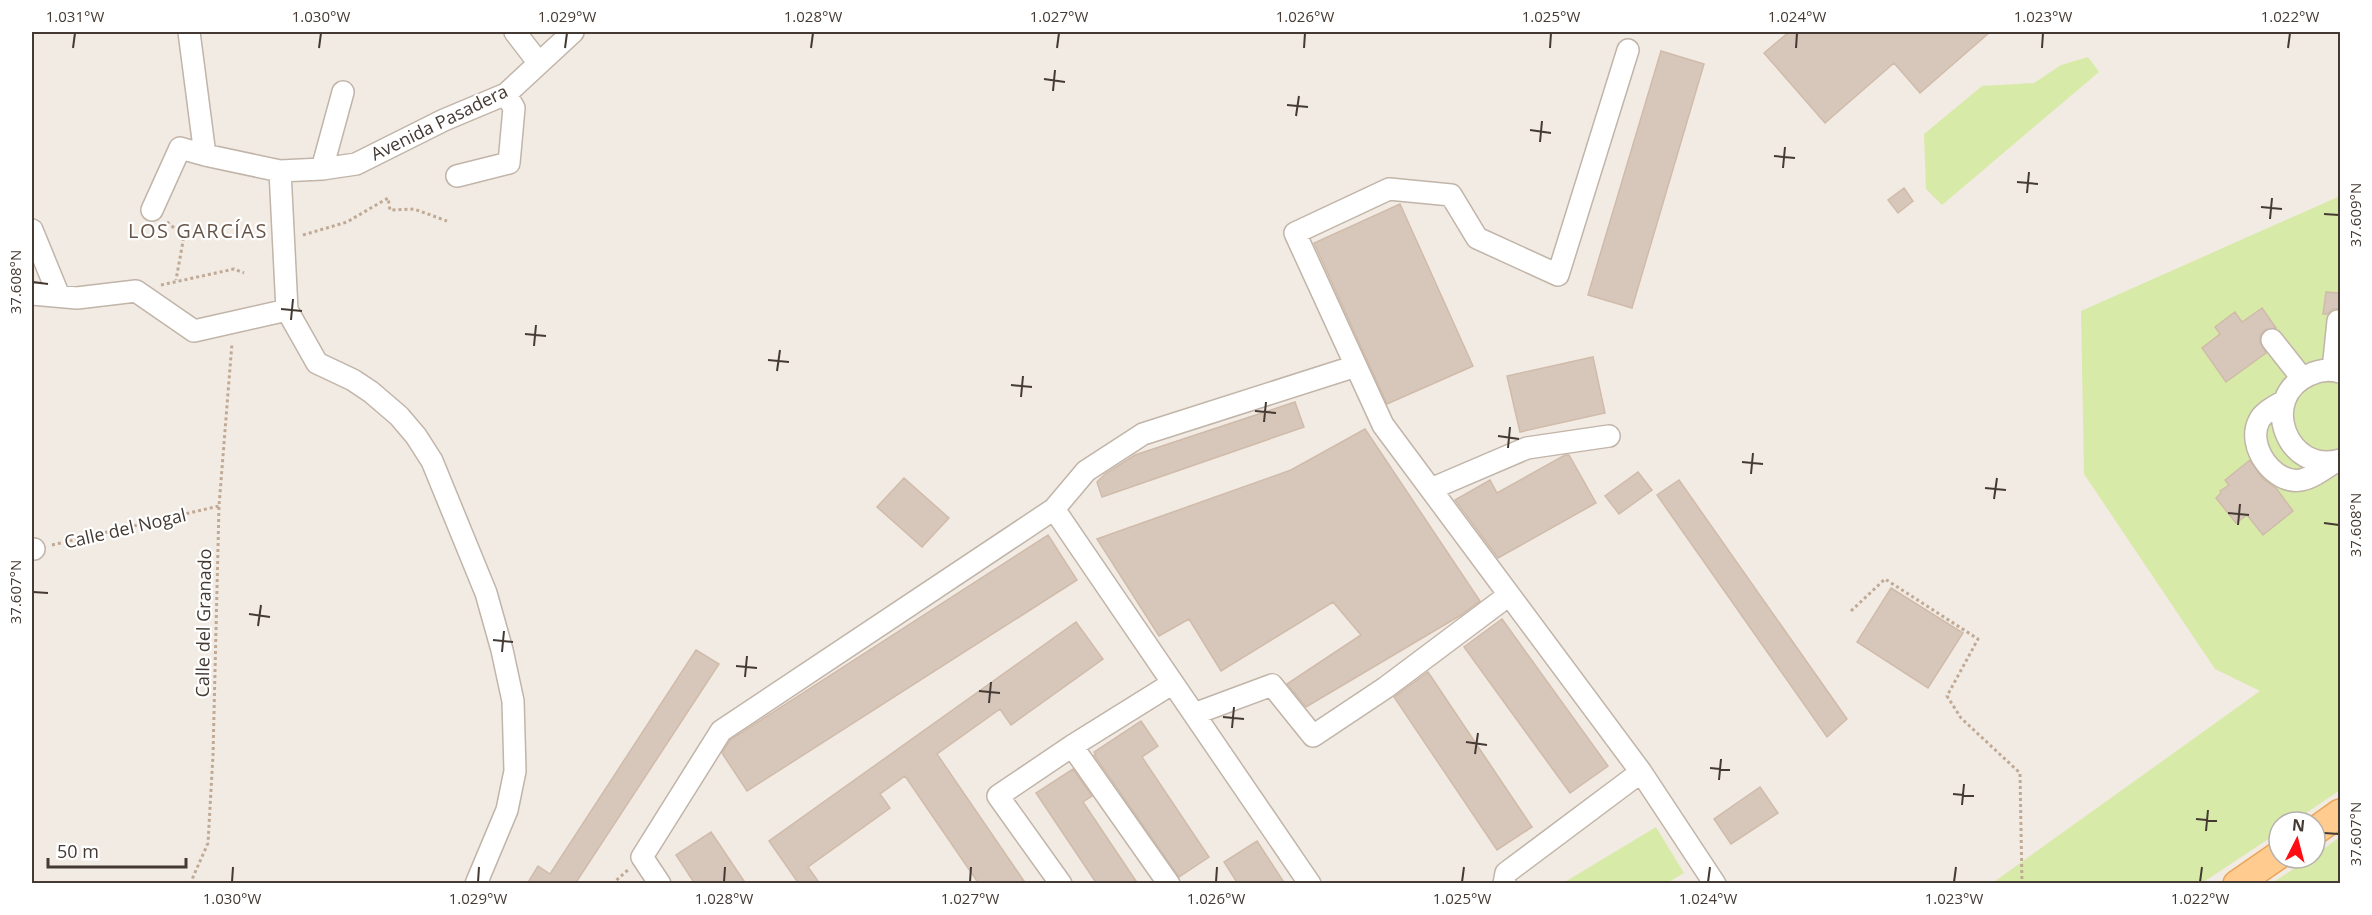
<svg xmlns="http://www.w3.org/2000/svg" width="2372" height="915" viewBox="0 0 2372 915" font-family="'Open Sans',sans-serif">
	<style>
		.green { fill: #d8eaa8 }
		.building { fill: #d7c7ba; stroke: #d0bbaa; stroke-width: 1.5 }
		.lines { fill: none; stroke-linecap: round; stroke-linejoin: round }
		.minor-casing { stroke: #c1b4a8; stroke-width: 24 }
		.major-casing { stroke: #e9a559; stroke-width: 30 }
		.path { stroke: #c1aa95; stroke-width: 3; stroke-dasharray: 3 3; stroke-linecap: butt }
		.minor { stroke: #fff; stroke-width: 21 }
		.major { stroke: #ffcb8f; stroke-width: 27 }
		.ticks { fill: none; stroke: #443a33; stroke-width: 2 }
		.labels { text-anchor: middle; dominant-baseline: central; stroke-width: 4.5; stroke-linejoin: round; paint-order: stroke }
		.street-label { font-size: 18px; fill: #443a33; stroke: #fff }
		.neighbourhood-label { font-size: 20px; letter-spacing: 1.5px; fill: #685649; stroke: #fff }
		.neatline { fill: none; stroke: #443a33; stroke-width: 2 }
		.ticks-label { font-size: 15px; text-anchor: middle; fill: #443a33 }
	</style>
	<rect width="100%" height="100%" fill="#f2ebe3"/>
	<path class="green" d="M2088,57L2099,72L1942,205L1926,189L1924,134L1982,86L2034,83L2061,65Z
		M2340,196V790L2293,822H2279V832L2202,883L1991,884L2260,691L2215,669L2084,474L2081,311Z
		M1656,827L1684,873L1667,883H1563Z
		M2340,837V883H2272L2310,858H2315V855Z"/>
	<path class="building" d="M1789,32H1990L1920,93L1894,63L1825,123L1764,53Z
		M1661,51L1704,64L1632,308L1588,295Z
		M1904,188L1913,201L1898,213L1888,200Z
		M1400,204L1473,366L1387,404L1314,243Z
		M2326,292L2340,293V309H2333L2327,314H2323Z
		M2262,308L2276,328L2265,330L2260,336V342L2266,353L2226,382L2202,348L2220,334L2215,327L2235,312L2242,322Z
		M1593,357L1605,413L1520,432L1507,376Z
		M1295,402L1304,427L1102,497L1097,482L1105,474L1135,455Z
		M1365,429L1480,601L1461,615L1306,707L1287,684L1361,635L1333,602L1221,671L1189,619L1159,636L1097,539L1291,470Z
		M1565,455H1569L1596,503L1498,558L1455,500L1490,480L1497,493Z
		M2250,460L2263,479L2276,488L2293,511L2263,535L2247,515L2236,523L2216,498L2221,493L2220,491L2229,485L2225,480Z
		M1638,472L1652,490L1619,514L1605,496Z
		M904,478L949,518L922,547L877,507Z
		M1679,480L1847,719L1827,737L1657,495Z
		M1048,535L1077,580L747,791L722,753L730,740Z
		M1891,588L1963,633L1928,688L1857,642Z
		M1502,619L1608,766L1570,793L1464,647Z
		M1076,622L1103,659L1011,725L1000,709L937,754L1026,884H979L905,776L880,794L890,808L808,867L820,884H799L769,841Z
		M696,650L719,664L575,884H527L538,866L550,874Z
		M1428,672L1532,827L1497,850L1394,697Z
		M1141,721L1158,746L1142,757L1209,857L1179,877L1094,755L1096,754L1094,752Z
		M1073,769L1092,796L1083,802L1138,884H1097L1036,793Z
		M1760,787L1778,813L1731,844L1714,819Z
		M711,832L746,884H695L676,855Z
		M1257,841L1285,884H1238L1224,862Z"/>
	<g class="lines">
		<g class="minor-casing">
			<path id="minor" d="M189,32L205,155L280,171L322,169L356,164L444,120L506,94L573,32
				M515,32L538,62
				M1628,50L1558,275L1477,238L1451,195L1389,189L1295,233L1383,425L1641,772L1715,884
				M322,169L343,92
				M280,171L287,310L317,363L353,380L371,392L399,416L416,436L432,461L486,593L502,650L513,701L515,771L507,810L476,884
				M457,176L509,163L514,108L506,94
				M152,210L180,148L205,155
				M32,230L59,296
				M32,294L77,298L136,291L194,331L287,310
				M2272,340L2302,378
				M2333,370L2338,321
				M2340,372C2329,369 2319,370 2309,375C2258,398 2287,475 2340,460
				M2284,401C2276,406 2263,412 2259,421C2246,446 2274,485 2301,480C2313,478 2325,468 2335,462
				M1431,489L1527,448L1609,436
				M1054,509L1310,884
				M32,549H34
				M1194,714L1272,685L1313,736L1385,688L1509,595
				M660,884L642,857L721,731L1054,509L1086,471L1143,434L1356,366
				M1061,884L998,796L1072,746
				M1169,884L1072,746L1173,683
				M1504,884L1506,873L1641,772"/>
		</g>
		<g class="major-casing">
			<path id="major" d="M2315,831L2340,813
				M2237,884L2279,855"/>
		</g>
		<path class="path" d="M167,222L184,236L176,280
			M303,235L347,222L388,198L390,210L414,209L447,221
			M161,285L234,269L244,273
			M52,545L219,506
			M1851,611L1885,579L1978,639L1947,696L1961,718L2020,773L2022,884
			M190,884L208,843L213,755L219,506L232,343
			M612,884L629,869"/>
		<use href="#minor" class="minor"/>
		<use href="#major" class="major"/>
	</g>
	<path class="ticks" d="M73,48L75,33M319,48L321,33M565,48L567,33M811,48L813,33M1057,48L1059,33M1304,48L1305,33M1550,48L1551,33M1796,48L1797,33M2042,48L2043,33M2288,48L2290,33M1044,79L1065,82M1053,91L1055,70M1287,105L1308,107M1296,116L1299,96M1530,130L1551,133M1540,142L1542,121M1774,156L1795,158M1783,168L1785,147M2017,182L2038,184M2027,193L2029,172M2261,207L2282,209M2324,214L2339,215M2270,219L2272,198M33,282L48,284M281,309L302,311M291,320L293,299M525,334L546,336M534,346L536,325M768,360L789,362M777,371L780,350M1011,385L1032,387M1021,397L1023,376M1255,411L1276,413M1264,422L1266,402M1498,436L1519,439M1508,448L1510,427M1742,462L1763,464M1751,474L1753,453M1985,488L2006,490M1994,499L1997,478M2228,513L2249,515M2324,523L2339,525M2238,525L2240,504M33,592L48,593M249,614L270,617M258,626L261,605M493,640L513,642M502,652L504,631M736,666L757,668M745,677L747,656M979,691L1000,693M989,703L991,682M1223,717L1244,719M1232,728L1234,707M1466,742L1487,745M1475,754L1478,733M1710,768L1730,770M1719,780L1721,759M1953,794L1974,796M1962,805L1964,784M2196,819L2217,821M2206,831L2208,810M2324,833L2339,834M232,882L233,867M478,882L479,867M724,882L725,867M970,882L971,867M1216,882L1217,867M1462,882L1464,867M1708,882L1710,867M1954,882L1956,867M2200,882L2202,867"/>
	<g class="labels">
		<g class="street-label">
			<text transform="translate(439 122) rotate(-26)">Avenida Pasadera</text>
			<text transform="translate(125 528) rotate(-13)">Calle del Nogal</text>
			<text transform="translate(203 623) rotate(-89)">Calle del Granado</text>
		</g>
		<g class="neighbourhood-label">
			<text x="198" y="230">LOS GARCÍAS</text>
		</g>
	</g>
	<rect width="2372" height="915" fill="none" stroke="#ffffff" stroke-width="66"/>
	<g transform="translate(2297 840) rotate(6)"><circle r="28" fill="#ffffff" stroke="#b4b0ad" stroke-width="1.5"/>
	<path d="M0-4.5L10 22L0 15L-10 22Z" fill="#ff0d13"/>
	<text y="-9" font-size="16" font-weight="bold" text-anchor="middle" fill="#443a33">N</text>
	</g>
	<path d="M48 858v9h138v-9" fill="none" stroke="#443a33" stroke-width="3"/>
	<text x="57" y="858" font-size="18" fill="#443a33" stroke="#ffffff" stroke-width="4.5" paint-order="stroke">50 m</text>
	<rect x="33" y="33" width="2306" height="849" class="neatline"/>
	<g class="ticks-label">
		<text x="75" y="22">1.031°W</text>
		<text x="321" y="22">1.030°W</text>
		<text x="567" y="22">1.029°W</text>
		<text x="813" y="22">1.028°W</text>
		<text x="1059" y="22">1.027°W</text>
		<text x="1305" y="22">1.026°W</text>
		<text x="1551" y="22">1.025°W</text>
		<text x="1797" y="22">1.024°W</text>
		<text x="2043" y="22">1.023°W</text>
		<text x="2290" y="22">1.022°W</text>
		<text transform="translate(2356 215) rotate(-90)" y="5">37.609°N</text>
		<text transform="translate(16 282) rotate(-90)" y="5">37.608°N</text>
		<text transform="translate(2356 525) rotate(-90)" y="5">37.608°N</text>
		<text transform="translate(16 592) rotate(-90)" y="5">37.607°N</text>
		<text transform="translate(2356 834) rotate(-90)" y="5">37.607°N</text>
		<text x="232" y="904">1.030°W</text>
		<text x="478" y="904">1.029°W</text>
		<text x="724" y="904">1.028°W</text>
		<text x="970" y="904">1.027°W</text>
		<text x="1216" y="904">1.026°W</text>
		<text x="1462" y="904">1.025°W</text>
		<text x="1708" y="904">1.024°W</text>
		<text x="1954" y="904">1.023°W</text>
		<text x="2200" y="904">1.022°W</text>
	</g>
</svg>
